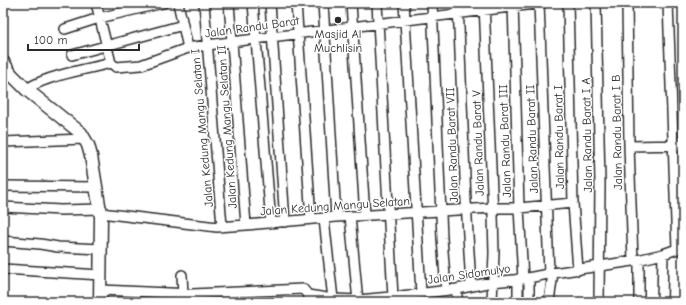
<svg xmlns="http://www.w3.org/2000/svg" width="686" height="305" viewBox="0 0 686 305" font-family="'Comic Neue',sans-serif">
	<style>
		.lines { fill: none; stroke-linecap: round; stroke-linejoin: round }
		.street-casing { stroke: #2b2b2b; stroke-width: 12 }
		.secondary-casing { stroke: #2b2b2b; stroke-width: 15 }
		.street { stroke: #fff; stroke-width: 9 }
		.secondary { stroke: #fff; stroke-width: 12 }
		.poi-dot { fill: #2b2b2b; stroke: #fff; stroke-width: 1.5 }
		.labels { text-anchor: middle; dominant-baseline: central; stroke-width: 3; stroke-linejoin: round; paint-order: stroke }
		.street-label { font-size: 12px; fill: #2b2b2b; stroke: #fff }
		.poi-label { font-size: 12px; fill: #2b2b2b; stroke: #fff }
	</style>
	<rect width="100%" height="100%" fill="#fff"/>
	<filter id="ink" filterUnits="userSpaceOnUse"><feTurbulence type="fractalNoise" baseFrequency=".025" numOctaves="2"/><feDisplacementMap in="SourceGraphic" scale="8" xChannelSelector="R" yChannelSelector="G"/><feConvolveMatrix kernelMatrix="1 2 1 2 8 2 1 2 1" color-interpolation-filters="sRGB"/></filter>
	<g filter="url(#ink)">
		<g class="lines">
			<g class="street-casing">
				<path id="street" d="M96,3L111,63
					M178,3L188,48
					M204,3L222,226
					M229,3L246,225
					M253,3L271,223
					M270,3L285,222
					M296,3L311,219
					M323,3L336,217
					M351,3L365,216
					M377,3L393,297
					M404,3L421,293
					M432,3L442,238L446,290
					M458,3L466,201L471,286
					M484,3L493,215L494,253L492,302
					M513,3L519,208L523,279
					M539,3L549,274
					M568,3L573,203L578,270
					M596,3L600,183L599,302
					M627,3L629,146L633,261
					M668,3L677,249
					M65,29L99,18L163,3
					M72,55L183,25
					M111,63L116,67L141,65L188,48L207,45L543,3
					M30,87C50,75 88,69 111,63
					M3,142L85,139
					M629,146L683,145
					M3,186L96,187
					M3,207L61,210L102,209
					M101,213L217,227L246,225L336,217L492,208H519L573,203
					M350,216L358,302
					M324,219L333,299
					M3,241L40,244L58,247L101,249
					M3,269L101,275
					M182,275L183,294
					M101,290L192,294L303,289L308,295
					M308,295L333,299L358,300L401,296L457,289L492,282L523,279L553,273L633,261L663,254L683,247
					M457,302V289
					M518,302V279
					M529,302V278
					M549,302L553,273
					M639,302V260
					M662,302L663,254"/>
			</g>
			<g class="secondary-casing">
				<path id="secondary" d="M3,62L11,74L27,90L81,133L88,145L91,156L101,217L100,302"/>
			</g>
			<use href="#street" class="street"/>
			<use href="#secondary" class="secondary"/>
		</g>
	</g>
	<circle class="poi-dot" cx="338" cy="20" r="4"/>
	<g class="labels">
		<g class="street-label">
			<text transform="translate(252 27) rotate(-8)">Jalan Randu Barat</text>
			<text transform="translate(227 127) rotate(-94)">Jalan Kedung Mangu Selatan II</text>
			<text transform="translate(202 128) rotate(-95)">Jalan Kedung Mangu Selatan I</text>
			<text transform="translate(617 132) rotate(-91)">Jalan Randu Barat I B</text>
			<text transform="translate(587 135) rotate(-91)">Jalan Randu Barat I A</text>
			<text transform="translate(559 137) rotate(-91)">Jalan Randu Barat I</text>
			<text transform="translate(532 139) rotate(-92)">Jalan Randu Barat II</text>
			<text transform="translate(505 141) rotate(-92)">Jalan Randu Barat III</text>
			<text transform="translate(478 143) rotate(-92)">Jalan Randu Barat V</text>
			<text transform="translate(452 145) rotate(-92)">Jalan Randu Barat VII</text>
			<text transform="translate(335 206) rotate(-4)">Jalan Kedung Mangu Selatan</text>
			<text transform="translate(469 274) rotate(-8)">Jalan Sidomulyo</text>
		</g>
		<g class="poi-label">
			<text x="338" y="34">Masjid Al<tspan x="338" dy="14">Muchlisin</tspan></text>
		</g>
	</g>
	<rect width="686" height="305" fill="none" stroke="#fff" stroke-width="16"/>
	<rect x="8" y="8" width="670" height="289" fill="none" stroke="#2b2b2b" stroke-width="1.5" filter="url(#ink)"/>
	<path d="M28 44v6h111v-6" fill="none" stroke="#2b2b2b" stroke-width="2"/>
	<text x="34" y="44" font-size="12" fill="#2b2b2b" stroke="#ffffff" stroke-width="3" paint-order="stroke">100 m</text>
</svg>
